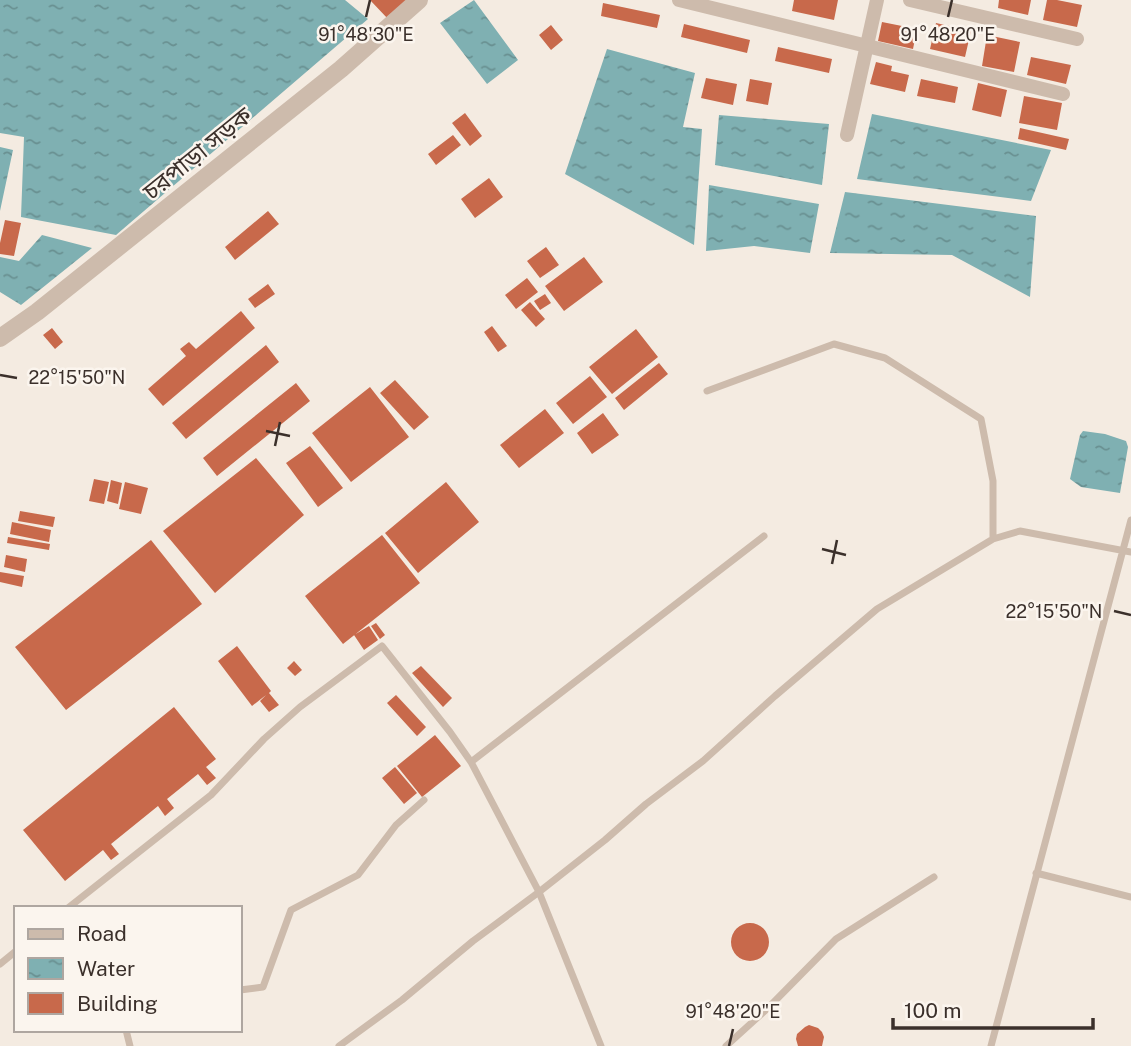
<svg xmlns="http://www.w3.org/2000/svg" width="1131" height="1046" viewBox="0 0 1131 1046" font-family="'Public Sans','Noto Sans Bengali',sans-serif">
	<style>
		.water { fill: url(#water-ripples) }
		.building { fill: #c8694b }
		.lines { fill: none; stroke-linecap: round; stroke-linejoin: round }
		.service { stroke: #cdbbac; stroke-width: 7 }
		.minor { stroke: #cdbbac; stroke-width: 14 }
		.tertiary { stroke: #cdbbac; stroke-width: 18 }
		.ticks { fill: none; stroke: #3b302b; stroke-width: 2.5 }
		.labels { text-anchor: middle; dominant-baseline: central; stroke-width: 5; stroke-linejoin: round; paint-order: stroke }
		.street-label { font-size: 24px; fill: #3b302b; stroke: #fbf5ee }
		.ticks-label { font-size: 18px; text-anchor: middle; fill: #3b302b; stroke: #fbf5ee; stroke-width: 5; stroke-linejoin: round; paint-order: stroke }
	</style>
	<defs>
		<pattern id="water-ripples" width="26" height="14" patternUnits="userSpaceOnUse" patternTransform="scale(1.75)"><rect width="26" height="14" fill="#7fb0b2"/><path d="M2 4q2-2 4 0t4 0M15 11q2-2 4 0t4 0" fill="none" stroke="#699091"/></pattern>
	</defs>
	<rect width="100%" height="100%" fill="#f4ebe1"/>
	<path class="water" d="M0,0H345L368,19L116,235L21,217L24,137L0,133Z
		M474,0L518,60L487,84L440,23Z
		M607,49L695,73L683,127L702,129L694,245L565,174Z
		M872,114L1051,150L1031,201L857,179Z
		M719,115L829,124L822,185L715,165Z
		M0,147L13,150L0,211Z
		M709,185L819,204L810,253L754,246L706,251Z
		M845,192L1036,216L1030,297L952,255L830,253Z
		M42,235L92,248L21,305L0,292V257L19,261Z
		M1083,431L1105,434L1126,441L1128,447L1120,493L1081,487L1070,479L1080,435Z"/>
	<path class="building" d="M370,0H409L388,19Z
		M794,0H838L834,20L792,11Z
		M999,0H1031L1028,15L998,8Z
		M1047,0H1057L1082,5L1077,27L1043,20Z
		M603,3L660,15L657,28L601,16Z
		M882,22L917,29L913,49L878,41Z
		M936,23L971,31L965,57L930,49Z
		M684,24L750,40L747,53L681,37Z
		M551,25L563,40L551,50L539,35Z
		M987,35L1020,42L1014,72L982,66Z
		M778,47L832,59L829,73L775,61Z
		M1031,57L1071,65L1066,84L1027,75Z
		M876,62L892,66L891,71L909,75L905,92L870,84Z
		M706,78L737,84L733,105L701,98Z
		M750,79L772,83L768,105L746,101Z
		M921,79L958,87L955,103L917,96Z
		M978,83L1007,90L1001,117L972,110Z
		M1024,96L1062,103L1057,130L1019,123Z
		M465,113L482,136L470,146L452,123Z
		M1020,128L1069,139L1066,150L1018,139Z
		M453,135L461,145L436,165L428,154Z
		M489,178L503,197L475,218L461,199Z
		M268,211L279,224L235,260L225,247Z
		M5,220L21,223L14,256L0,254V243Z
		M546,247L559,265L540,278L527,261Z
		M584,257L603,282L564,311L545,286Z
		M527,278L538,292L516,309L505,295Z
		M268,284L275,294L255,308L248,299Z
		M545,294L551,303L540,310L534,301Z
		M530,302L545,319L536,327L521,310Z
		M241,311L255,328L163,406L148,389L186,356L180,349L189,342L196,349Z
		M492,326L507,346L498,352L484,332Z
		M52,328L63,342L55,349L43,335Z
		M636,329L658,357L612,394L589,367Z
		M266,345L279,362L186,439L172,423Z
		M659,363L668,374L624,410L615,398Z
		M590,376L607,397L573,424L556,403Z
		M395,380L429,417L414,430L380,393Z
		M296,383L310,401L217,476L203,458Z
		M370,387L409,437L351,482L312,433Z
		M545,409L564,433L519,468L500,445Z
		M603,413L619,435L592,454L577,433Z
		M310,446L343,488L318,507L286,463Z
		M256,458L304,515L215,593L163,531Z
		M94,479L109,482L104,504L89,501Z
		M111,480L122,483L118,504L107,501Z
		M125,482L148,488L141,514L119,509Z
		M446,482L479,522L418,573L385,533Z
		M20,511L55,517L53,527L18,521Z
		M12,522L51,530L49,542L10,534Z
		M382,535L420,583L343,644L305,596Z
		M8,537L50,544L49,550L7,543Z
		M151,540L202,604L66,710L15,647Z
		M6,555L27,559L25,572L4,567Z
		M0,572L24,576L22,587L0,582Z
		M376,623L385,635L380,639L371,626Z
		M369,626L378,640L364,650L354,635Z
		M237,646L271,691L269,693L279,705L269,712L260,701L266,695L252,706L218,661Z
		M294,661L302,670L295,676L287,668Z
		M421,666L452,698L443,707L412,673Z
		M396,695L426,727L417,736L387,703Z
		M174,707L216,759L206,767L216,778L207,785L198,774L167,799L174,808L165,816L158,806L111,844L119,854L111,860L103,850L65,881L23,830Z
		M435,735L461,766L422,797L397,766Z
		M395,767L417,793L404,804L382,778Z
		M731 942a19 19 0 1 1 38 0a19 19 0 1 1-38 0Z
		M809,1025L818,1028L822,1032L824,1037L822,1046H798L796,1039L797,1034L805,1027Z"/>
	<g class="lines">
		<path class="service" d="M993,539L1020,531L1131,552
			M471,762L764,536
			M1036,873L1131,897
			M68,908L211,795L264,739L300,707L382,646L450,732L471,762L539,892L601,1046
			M0,964L16,951
			M240,990L263,987L291,910L358,875L396,825L424,800
			M126,1030L130,1046
			M339,1046L402,1000L473,941L539,892L605,840L646,804L703,761L775,696L877,609L993,539V481L981,419L885,358L834,344L707,391
			M726,1046L768,1008L836,939L934,877
			M991,1046L1131,520"/>
		<path class="minor" d="M679,0L1063,94
			M910,0L1077,39
			M847,135L877,0"/>
		<path class="tertiary" d="M0,338L37,312L341,69L419,0"/>
	</g>
	<path class="ticks" d="M366,17L370,0M948,17L952,0M0,375L17,378M266,431L290,436M275,446L280,422M822,549L846,555M832,564L837,540M1114,611L1131,615M729,1046L733,1029"/>
	<g class="labels">
		<g class="street-label">
			<text transform="translate(197 153) rotate(-39)">চরপাড়া সড়ক</text>
		</g>
	</g>
	<g class="ticks-label">
		<text x="366" y="41">91°48'30"E</text>
		<text x="948" y="41">91°48'20"E</text>
		<text x="77" y="384">22°15'50"N</text>
		<text x="1054" y="618">22°15'50"N</text>
		<text x="733" y="1018">91°48'20"E</text>
	</g>
	<rect x="14" y="906" width="228" height="126" fill="#fbf5ee" stroke="#aea6a0" stroke-width="2"/>
	<rect x="28" y="929" width="35" height="10" fill="#cdbbac" stroke="#aea6a0" stroke-width="2"/>
	<text x="77" y="941" font-size="21" fill="#3b302b">Road</text>
	<rect x="28" y="958" width="35" height="21" fill="url(#water-ripples)" stroke="#aea6a0" stroke-width="2"/>
	<text x="77" y="976" font-size="21" fill="#3b302b">Water</text>
	<rect x="28" y="993" width="35" height="21" fill="#c8694b" stroke="#aea6a0" stroke-width="2"/>
	<text x="77" y="1011" font-size="21" fill="#3b302b">Building</text>
	<path d="M893 1018v10h200v-10" fill="none" stroke="#3b302b" stroke-width="3.5"/>
	<text x="904" y="1018" font-size="21" fill="#3b302b" stroke="#fbf5ee" stroke-width="5" paint-order="stroke">100 m</text>
</svg>
